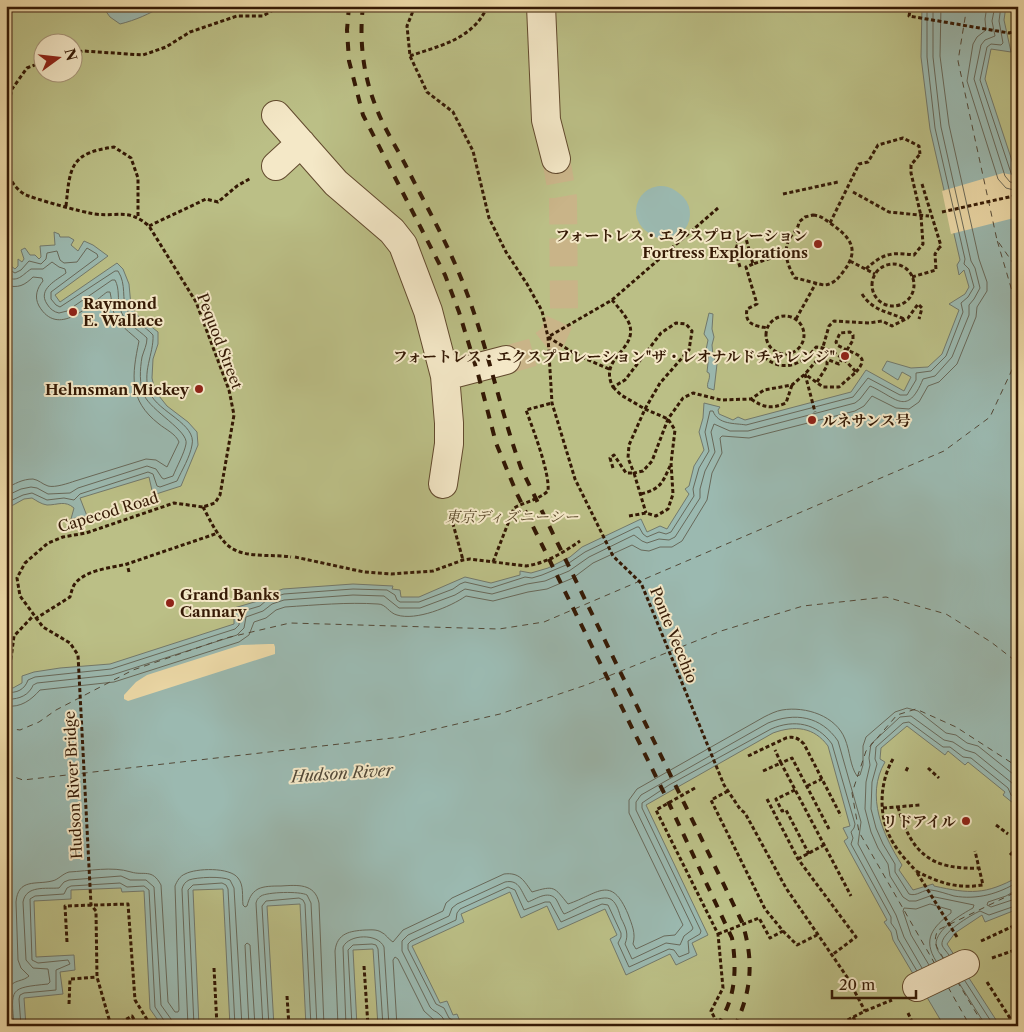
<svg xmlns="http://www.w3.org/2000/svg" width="1024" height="1032" viewBox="0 0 1024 1032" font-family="'Libre Caslon Text','Noto Serif JP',serif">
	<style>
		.green { fill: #bbbf86; stroke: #786c46; fill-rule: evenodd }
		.water { fill: #9bb9b0; stroke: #72796c }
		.pier { fill: #eedba9 }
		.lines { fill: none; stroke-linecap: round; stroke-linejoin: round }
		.shore { stroke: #68695a; stroke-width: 1 }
		.river { stroke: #9bb9b0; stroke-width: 50 }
		.ferry { stroke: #534938; stroke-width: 1; stroke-dasharray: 6 5; stroke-linecap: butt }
		.minor-tunnel { stroke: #c9b488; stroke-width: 28; stroke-dasharray: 28 14; stroke-linecap: butt }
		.minor-casing { stroke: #624a2e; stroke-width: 30 }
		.path { stroke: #341905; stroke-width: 3; stroke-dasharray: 4 2.5; stroke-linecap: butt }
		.minor { stroke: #f4e8c7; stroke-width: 28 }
		.rail { stroke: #341905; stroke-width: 4; stroke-dasharray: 9 9; stroke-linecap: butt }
		.path-bridge { stroke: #341905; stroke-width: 3; stroke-dasharray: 4 2.5; stroke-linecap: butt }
		.poi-dot { fill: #8f2418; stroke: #f4e8c7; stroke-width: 2 }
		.labels { text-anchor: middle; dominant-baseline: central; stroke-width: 4; stroke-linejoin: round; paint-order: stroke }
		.poi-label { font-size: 15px; font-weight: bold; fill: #341905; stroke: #f4e8c7; text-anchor: end }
		.street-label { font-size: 15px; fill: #341905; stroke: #f4e8c7 }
		.park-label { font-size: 15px; font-style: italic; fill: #5c4b2c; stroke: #f4e8c7 }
		.water-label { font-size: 16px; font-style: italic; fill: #534938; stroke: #f4e8c7 }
	</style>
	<rect width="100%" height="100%" fill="#eedba9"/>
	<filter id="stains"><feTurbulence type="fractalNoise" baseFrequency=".004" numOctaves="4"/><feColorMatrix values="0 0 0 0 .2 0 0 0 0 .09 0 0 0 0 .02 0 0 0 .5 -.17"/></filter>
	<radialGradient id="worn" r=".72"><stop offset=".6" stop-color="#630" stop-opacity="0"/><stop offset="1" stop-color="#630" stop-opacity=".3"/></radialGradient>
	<path class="green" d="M6,6H1018V1026H6ZM42,42H72V72H42Z"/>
	<path class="water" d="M102,6H163C149,14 136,20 120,24L110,17Z
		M922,6H1006L1004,20L1011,52L991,49L985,79L1018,179V807L1003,795L1005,792L968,762L965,765L948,751L945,755L907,726L881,748L880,759L885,762C865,796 883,835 902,865L899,870L913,890L933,884L934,886C970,894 985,895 1018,877V909L985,922L982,915L955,933L947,944L1000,1026H944L893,940L891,932L884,922L887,920L844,841L848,838L843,828L850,826L828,746C814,727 795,725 773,733L646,805L708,935L692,943L697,955L676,965L670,954L626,975L610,939L617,935L605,909L558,930L547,906L521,918L510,892L461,914L464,922L412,946L440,1003L447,1001L453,1015L457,1014L462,1026H378L373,949L353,950L357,1026H306L300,904L267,906L274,1026H230L223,889L193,890L199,1026H162L150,1009L144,891L122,892L121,888L71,890V899L34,901L36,957L74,955L75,970L60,972L63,994L24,998L26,1026H6V687L13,688L22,683V676L34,672L60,668L110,664L234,624V608L258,601L265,595L283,589L353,584L393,586L392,589L400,590L401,597H419L465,577L491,583L520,575V571L531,573L548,568L570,557L582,547L641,519L647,532L660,526L667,529L689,494L685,489L689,486L694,466L704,450L699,432L703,418L704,403L720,407L718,410L719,414L733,420L738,417L745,420L851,392L866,370L904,391L911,377L902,372L898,380L882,370L887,361L911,368L928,367L942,354L959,310L949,304L965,294L969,287L964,270L959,275L957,265L960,260L930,129L921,57Z
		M54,232L59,234L60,237H69L74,240L71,245L78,251L84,241L93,245L108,256L55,295L60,302L117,263L123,269L129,284L131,306L138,316L158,332V344L153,359L152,378L155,391L167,406L188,422L197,432L198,445L181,486L153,495L149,477L80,498L87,516L71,519L74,508C65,500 58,505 47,505C41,504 37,501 32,498L24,499L6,509V263L11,261V266L15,269L18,266V259L22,262L24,259L21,250L25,248L30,255H35L39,259L41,257L40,246L55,245Z
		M709,313L713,314L712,329L714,337L712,345L713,356L717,364L714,390L708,388C706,383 711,379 709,373L707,372L709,354L706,350L708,340L704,334Z"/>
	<path class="pier" d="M1003,173L1018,176V217L951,234L942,191Z
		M269,644H274L275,647V654L128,701L124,699V695L136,682L147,675L241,645Z"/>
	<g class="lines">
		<path class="shore" d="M987,6L985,19L986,30L977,37L973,44L967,81L998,179L1006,188L1018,191
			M995,6L992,21L995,36L985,40L981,45L974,79L1005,176L1010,182L1018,183
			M1001,6L999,21L1003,43L1001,45L991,44L987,47L980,80L1011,173L1013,176L1018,177
			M6,268L15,273L21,270L29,261L41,264L46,259L47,253L57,251L60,260L64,263L77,262L87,248L97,254L98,257L51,292V299L56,305L60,307L115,271H118C127,285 121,299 127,310C133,321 145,326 153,335C154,354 141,373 150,393C158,412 197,424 192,445C190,457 182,470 177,481L160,487L157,486L153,474L148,472L80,494L74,500L64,498L47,500L32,493L23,495L6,503
			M6,277C18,283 22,275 31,269H43L52,262L59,267L65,269L66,273C57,280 37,289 47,304C50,309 54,312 59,313L67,311L112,280H115C120,289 117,299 120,308C123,322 138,329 147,338C147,345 144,350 142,357C140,369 139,384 144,395C151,411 189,431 186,444C184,454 177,466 173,476L164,479L162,478L156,469L147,466L78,488L70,493L48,494L37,488L31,487L21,489L6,496
			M6,285C18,289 25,285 33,277L42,278L43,281C37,288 34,297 39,306C58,338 88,306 107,292H110C112,299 111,307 114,313C119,326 130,332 139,341C132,375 128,400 159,424C165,429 176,434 179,442L167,467L156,460L146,459L75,481C69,483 55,488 48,486C42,484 39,480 33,479C22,479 15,484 6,488
			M6,692C17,694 25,689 28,680L35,677L111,669L235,629L239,625L240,612L260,606L268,599L284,594L353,589L387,590L395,595L397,600L400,602H419L453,589L460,584L465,582L491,588L525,577L532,578L542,575L566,565L585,552L637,527H639L643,534L647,537L659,532L666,534L671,532L694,496L693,489L699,468L709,451L705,432L710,411H713C718,425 735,423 746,425L853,397L868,378L900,395H907L916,380V373L931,371L946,356L963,312L961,303L968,297L974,287L969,269L964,264L965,259L935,128L927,57V6
			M6,699C15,700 26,697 31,689C35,683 30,687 37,683L112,675L237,635L244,628L246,617L263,611L272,604L284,600L353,595L384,596L399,608H420L455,595L465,589L492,594L527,584L545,581L569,571L589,557L634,535L642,541L647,543L659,539L669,540L675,537L700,498V489L705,471L715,452L711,432L714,424L730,431H748L855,403L860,399L870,386C896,397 907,418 923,379L935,376L952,357L969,315V305L974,299L980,288L975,268L971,261L941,127L933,57V6
			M6,706C21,708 31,700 40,690L114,682L239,642L249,635L254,622L266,618L276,610L285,607C316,605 347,602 378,604C386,604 389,613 397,615C416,621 450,607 466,596L493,601L528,592L547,589L573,578L593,563L632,545L641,550L649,551L660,547H672L682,541L707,500L712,473L722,453L720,438L722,436L749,438L855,411L864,406L872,396L896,408L909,409L919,402L928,386L939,382L957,364L976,317L977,307L987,291V282L979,259L949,125L940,56L941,6
			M1018,801L1011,795L1008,788L971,758L963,757L950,747H943L909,722L903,723L876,747L875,759L877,764L872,782L871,809L876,828L883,844L895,864V872L909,894C917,897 923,889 931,890C939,891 947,894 954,896C977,900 998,894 1018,882
			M1018,889L1006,896L988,902L987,905L991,907L1018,898
			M949,955C947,952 943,948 942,945C940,933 971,915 980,911L989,915L1018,905
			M943,958C940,954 936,949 936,944C936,929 962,914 973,908L974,905L930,896L916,901H909L903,897L890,876L888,864L878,848L871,832L865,809L866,782L870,765L869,758L871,744L900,717L911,716L944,740L953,742L965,750L975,753L1012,783L1018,793
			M929,965L911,935L903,911L904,908L916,909L930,904L951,910V913C933,927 922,939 936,961
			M965,981L994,1026
			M959,983L986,1026
			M6,992C13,978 21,983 29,976L21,968L18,960L16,902C18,878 36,885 52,881C58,880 62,874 69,872C89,871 112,866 131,872C144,876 152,868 161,885L168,1002L175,1012H178L179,1010L175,886C177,881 180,876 185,874C196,868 230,867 238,878C244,885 242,896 243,905L245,907L247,906C249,899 251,893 258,889C264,886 273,886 281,886C297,885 315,883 319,903L324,1026
			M14,1026C11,988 9,988 48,984L50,982L48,969L33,968L26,960L23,902C26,885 46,889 59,888L64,882L69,880L121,876L130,880H146L154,887L161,1005L171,1019L172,1026
			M21,1026L19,999L20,995L24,993L56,990V970L70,964L68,960L38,963L32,960L30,899L35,896L64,894L67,888L71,886L120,883L127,887L144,886L149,890L155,1007L165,1022V1026
			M188,1026L182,889C183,885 185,882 189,880C197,877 223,876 230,880L234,888L242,1026
			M194,1026L188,890L193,885L222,883L226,885L228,889L235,1026
			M249,1026L245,945L247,943L250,945L255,1026
			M263,1026L256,903C257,900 257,899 261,896C267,892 300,891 307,895L311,903L317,1026
			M269,1026L262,906L266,901L299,898L303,900L305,904L311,1026
			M338,1026L335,951C337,933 350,931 365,930C370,930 376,929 381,932C386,934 389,940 393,942L403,930L443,911L446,903L452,898L504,874C520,872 524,881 532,892C555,885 554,887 568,904C598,894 611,874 628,914C632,925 636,933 633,944L636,949L664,936L675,935L683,925L629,813V800L637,789L764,717C770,714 776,711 782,710C806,706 836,716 845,739C850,751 850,766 857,776L860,775L863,765V746L866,737L895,712L907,708L918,711L946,733L956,735L967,743L978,746L1018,778
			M346,1026L343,947C349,934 378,933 384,947L389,1026
			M352,1026L348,950L353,945L372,944L376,945L378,949L383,1026
			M397,1026L393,960L395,957L398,959L424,1011L434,1020L437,1026
			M449,1026C444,1023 444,1017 439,1014C436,1011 433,1011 430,1007L402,951V941L408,935L449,916L452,908L457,904L505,882C520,879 521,892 528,902C536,899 548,890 556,899C559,904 561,910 564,914C575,910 602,892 612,900C617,904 619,912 621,918C626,928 629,934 625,944L632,959L666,943L680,945L684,936L692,930L693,928L636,810V802L641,795L768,723C795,712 821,716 838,741L861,822L858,844L896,915L904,937L922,968
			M457,1026L454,1021L449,1018L444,1008L436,1004L408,949V944L411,941L456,920L457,913L460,909L508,887L515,890L524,910L545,902H550L561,922L602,904L608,905L621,933V937L618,943L629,967L669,949L674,950L679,957L689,953L688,941L700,934L701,931L642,808V803L669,785L771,729C794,719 817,723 832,744L855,824L854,828L851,832L853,838L851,844L891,917V923L896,930L898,939L917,971"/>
		<path class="river" d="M661,211L665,214"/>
		<path class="ferry" d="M967,6L958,61L997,240L1018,270
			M6,728L20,730L39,722L56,710L133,670L226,638L290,623L499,629L544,622L944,451L990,417L1017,359V308L997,240
			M6,774L23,780L401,737L500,714L586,685L721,631L803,606L886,597L946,614L991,642L1018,663
			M944,959C937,948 932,942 938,930L1018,891
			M935,964L859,832L852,793L866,751L897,715L916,709L956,727L1018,767
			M957,981L984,1026
			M948,987L970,1026"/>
		<path class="minor-tunnel" d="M506,360L534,352L552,338L564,311L563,198L556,159"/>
		<g class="minor-casing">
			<path id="minor" d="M541,6L546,120L556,159
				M276,115L336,183L392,231L403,245L428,311L445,376L449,423V444L443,484
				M276,166L301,143
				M445,376L506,360
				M917,987L965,964"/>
		</g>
		<path class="path" d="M415,6L407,26L410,56L427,92L453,112L473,151L489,218L506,252L527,284L542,311L548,337L552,403L575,479L613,556L641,583L724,785L740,809L745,813L786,888L847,977L865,1011
			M911,6L909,16L1009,33L1018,30
			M72,53L83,51L143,55L166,47L190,32L237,16H263L280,6
			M410,56C432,48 457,43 474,26C480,21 484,13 488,6
			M6,115L12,89L27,68L42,62
			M6,170C10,180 15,188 24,194C31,198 85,213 95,214C119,217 128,208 149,226L196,302L229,390L234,415L220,495L215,503L203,507
			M6,186L11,182
			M853,192L889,212L929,216
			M783,194L838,182
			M66,206C70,167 70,153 114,147L131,158L138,178V217
			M942,212L1018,195
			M813,215C821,216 823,218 830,223C850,237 861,249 843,272C838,279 833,284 825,285C820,285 802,279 795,278C787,265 782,250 791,236C795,231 798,229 799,222L805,217Z
			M149,226L206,199L218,202L237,186L251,178
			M850,261L875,274
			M753,264L746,267L757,304L747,309C744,325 756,326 768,328
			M872 285a21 21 0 1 1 42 0a21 21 0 1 1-42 0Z
			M740,267L735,251L738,243L736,238L745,235L753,264L786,253
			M866,269C883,253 892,252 914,255L923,244L921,216L911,173V165L920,154
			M912,277L936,270L935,254L939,248
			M862,294C873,311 887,311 904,319
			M612,300C618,307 628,318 630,326C636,351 598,358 613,387L625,380L661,333L676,323L686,324L692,331L689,350L660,383L645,409L629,445L628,458L634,473L643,471L652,461L668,419L683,398L693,393L721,400L751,399L764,390L792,385L805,374L817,360L823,347L829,326L834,321L869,323L882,321L892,326L908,318L918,304L922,308L919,319
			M766 335a19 19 0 1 1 38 0a19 19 0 1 1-38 0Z
			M796,319L816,283
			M760,352C777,374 802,367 816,347C832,348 846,360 856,372L839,387H823L805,374
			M609,369L577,355L548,337L612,300L718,208
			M805,374L815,412
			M817,382L827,366V362L829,360L839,364L847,350L837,345L836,342L840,333L850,332L853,335V340L847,350C861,356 868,358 856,372
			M613,387L621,395L645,409L668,419L675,430L671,463L673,494L668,509L656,516L646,513L629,516
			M751,399C764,408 772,409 786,403L792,385
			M613,468L610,458L614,455L626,473H634L646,513
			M641,494C660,489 662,484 670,466
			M203,507C210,520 220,542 233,549C249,558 273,554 291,557
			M455,510L453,524L463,560
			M295,557L364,572L391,574L433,571L463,560L470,559L526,566C547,563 564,552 580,541
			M493,562L514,508C525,502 538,500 548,491C550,473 533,429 526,410L552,403
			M129,572L127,564L218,533
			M35,619L70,597C71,593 72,589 74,585C84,570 110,568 127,564
			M10,666L14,636L33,616
			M748,756L786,738C794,736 798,738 804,744L841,816
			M893,759C880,781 878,813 890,837C896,850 907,861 916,871
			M928,768L939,778
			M763,771L781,763L775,750
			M906,771L908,767
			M807,786L822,779
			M695,788L656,810L718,934L723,988L711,1011L719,1026
			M795,790L776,799L782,811L786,810L809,854
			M728,791L711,800L765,909L783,931L797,945L817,935
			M767,799L798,859L856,937L832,955
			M898,807C911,853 931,870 979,868
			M883,808L920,805
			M996,825L1008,834
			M829,829L792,758L781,763L851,896
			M1010,855L1013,852
			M798,859L824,845
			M1015,871L1018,869
			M718,934L759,918L770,938L783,931
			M957,937L916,871C939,883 957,889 983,885L975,851
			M981,941L1018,924
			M67,942L65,906L128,904L135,1000L151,1026
			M992,958L1018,949
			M364,966L368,1026
			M214,968L217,1026
			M987,982L1015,1026
			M287,996L289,1026
			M69,1004L70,979L97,977
			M908,1013L914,1026
			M853,1017L858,1026
			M111,1026L97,977L96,911L91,905L78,655L70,643L43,627L20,596L17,578L25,563L48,543L63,537L86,533L174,503L203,507
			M115,1026L132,1016L138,1026
			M836,1026L865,1011L892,1000"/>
		<use href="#minor" class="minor"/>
		<path class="rail" d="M349,6L347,30L349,61L363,115L445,275L459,312L478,374L496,443L517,494L666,797L732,938C737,969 736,999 717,1026
			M363,6C359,40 363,75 376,107C383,126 395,145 405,164C425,204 447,242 463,283C487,343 499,407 521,468L742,922C754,960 752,990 735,1026"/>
		<path class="path-bridge" d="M922,184L941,246L939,248
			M830,223L859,164L868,162L878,145L903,138L919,146L920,154"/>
	</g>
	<g class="poi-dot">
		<circle cx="818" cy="244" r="5"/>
		<circle cx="73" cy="312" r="5"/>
		<circle cx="845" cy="356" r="5"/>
		<circle cx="199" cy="389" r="5"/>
		<circle cx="812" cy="420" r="5"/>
		<circle cx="170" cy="603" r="5"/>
		<circle cx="966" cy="821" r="5"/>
	</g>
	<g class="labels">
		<g class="poi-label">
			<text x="808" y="235">フォートレス・エクスプロレーション<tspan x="808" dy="17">Fortress Explorations</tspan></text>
			<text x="83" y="303" text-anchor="start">Raymond<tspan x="83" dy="17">E. Wallace</tspan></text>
			<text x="835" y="356">フォートレス・エクスプロレーション"ザ・レオナルドチャレンジ"</text>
			<text x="189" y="389">Helmsman Mickey</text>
			<text x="822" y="420" text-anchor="start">ルネサンス号</text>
			<text x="180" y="594" text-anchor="start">Grand Banks<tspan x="180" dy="17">Cannary</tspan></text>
			<text x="956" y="821">リドアイル</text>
		</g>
		<g class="street-label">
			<text transform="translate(220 341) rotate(69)">Pequod Street</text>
			<text transform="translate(108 512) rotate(-17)">Capecod Road</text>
			<text transform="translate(674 635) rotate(68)">Ponte Vecchio</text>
			<text transform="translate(73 785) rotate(-93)">Hudson River Bridge</text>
		</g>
		<g class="park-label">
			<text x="512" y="516">東京ディズニーシー</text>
		</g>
		<g class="water-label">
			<text transform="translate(342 773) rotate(-4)">Hudson River</text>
		</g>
	</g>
	<rect width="1024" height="1032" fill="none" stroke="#eedba9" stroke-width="25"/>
	<rect x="8" y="8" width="1009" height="1017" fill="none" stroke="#341905" stroke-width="2.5"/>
	<rect x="12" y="12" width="999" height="1007" fill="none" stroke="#341905"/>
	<g transform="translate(58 58) rotate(75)"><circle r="24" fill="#f4e8c7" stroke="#a79579"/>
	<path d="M0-4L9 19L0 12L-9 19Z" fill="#8f2418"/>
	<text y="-8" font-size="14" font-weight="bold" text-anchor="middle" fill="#341905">N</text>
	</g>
	<path d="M832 990v8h84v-8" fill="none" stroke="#341905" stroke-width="2.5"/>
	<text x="839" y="990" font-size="15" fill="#341905" stroke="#f4e8c7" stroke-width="4" paint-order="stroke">20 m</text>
	<rect width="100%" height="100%" filter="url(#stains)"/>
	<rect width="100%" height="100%" fill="url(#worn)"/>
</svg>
